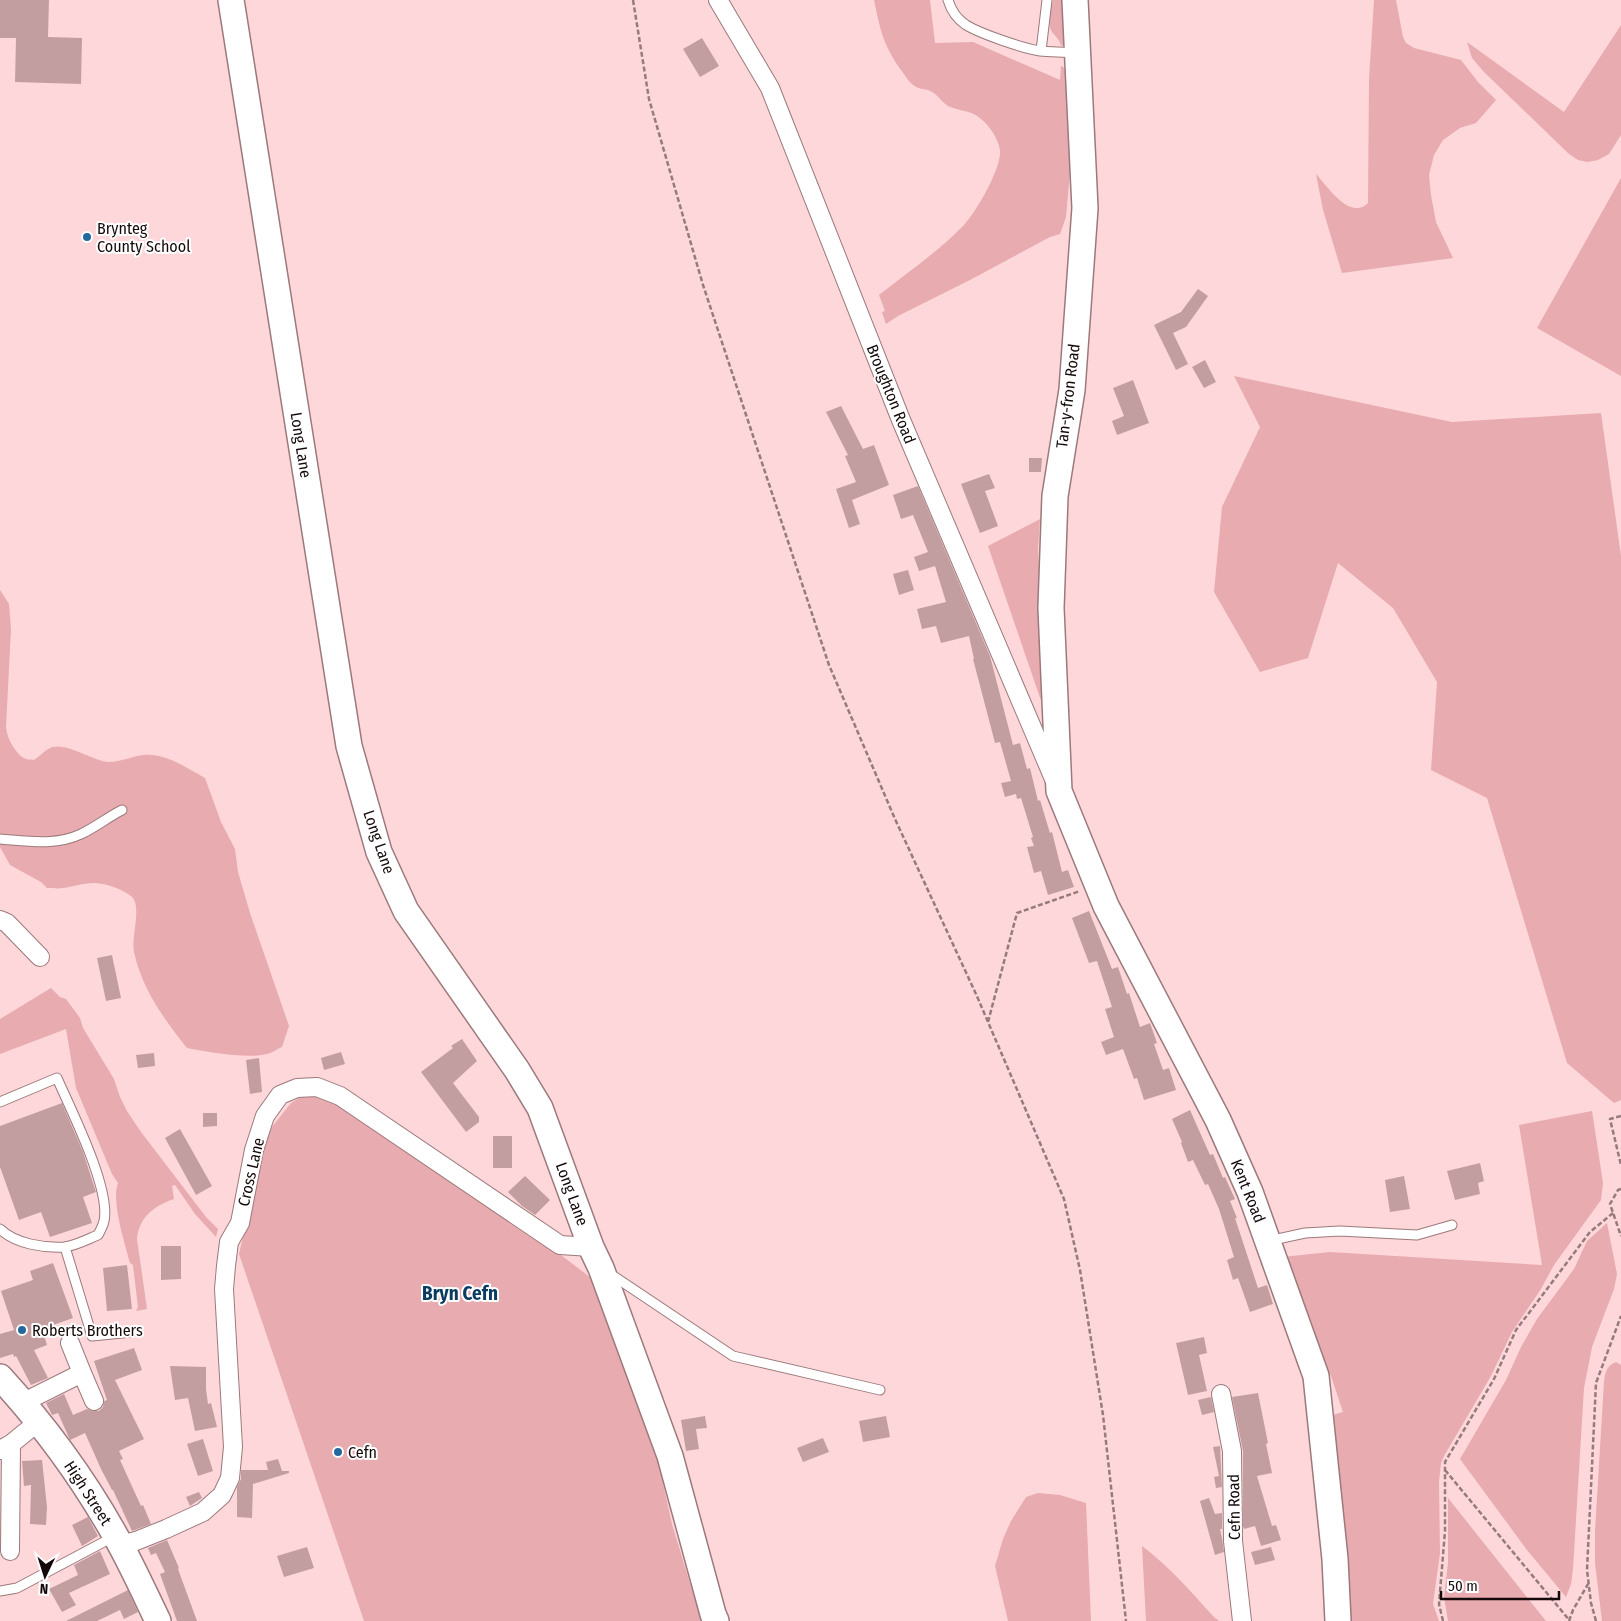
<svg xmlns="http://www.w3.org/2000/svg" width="1621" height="1621" viewBox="0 0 1621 1621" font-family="'Fira Sans Condensed',sans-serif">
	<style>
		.green { fill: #e8abb0 }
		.building { fill: #c39ea0 }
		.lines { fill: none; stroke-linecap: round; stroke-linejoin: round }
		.lane-casing { stroke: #9c797b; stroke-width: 11 }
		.street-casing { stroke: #9c797b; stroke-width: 20 }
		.secondary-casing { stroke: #9c797b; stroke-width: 28 }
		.path { stroke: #967b7d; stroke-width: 2.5; stroke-dasharray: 5 2.5; stroke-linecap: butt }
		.lane { stroke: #fff; stroke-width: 9 }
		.street { stroke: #fff; stroke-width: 18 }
		.secondary { stroke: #fff; stroke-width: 25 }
		.poi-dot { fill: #24699e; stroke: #fff; stroke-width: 2 }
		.labels { text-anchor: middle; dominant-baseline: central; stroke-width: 4; stroke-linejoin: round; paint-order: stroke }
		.poi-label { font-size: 16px; fill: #15090a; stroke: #fff; text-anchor: start }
		.street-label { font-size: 16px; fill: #15090a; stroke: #fff }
		.quarter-label { font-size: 19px; font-weight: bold; fill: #0a3c60; stroke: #fff }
	</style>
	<rect width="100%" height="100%" fill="#fed7da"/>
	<path class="green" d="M874,0H930L935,43L973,42L1060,80L1061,66L1063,67L1070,74L1075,118L1066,217L1060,234L1050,237L970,280L898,316L886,324L882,312L885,311L879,295C907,273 939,251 964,225C976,212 1002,168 1000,150C998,138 989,125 980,118C971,110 958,111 948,106C942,102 939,97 934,93C927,88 919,90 913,85C908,81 905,75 901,70C883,45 880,29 874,0Z
		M1053,0H1062L1067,44L1061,46C1060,40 1056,37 1052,32C1046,23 1051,10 1053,0Z
		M1374,0H1396L1403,37L1406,43L1414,48L1461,60L1478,82L1496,100L1476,123L1460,128L1443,140L1434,155L1429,175L1431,195L1436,222L1453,258L1342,273L1323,210L1316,174C1328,187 1350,221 1368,203L1369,79Z
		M1621,25V135L1609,154L1598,160L1587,162L1578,160L1569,154L1484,72L1472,58L1467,42L1564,112Z
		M1621,178V376L1537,328Z
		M1234,376L1452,422L1601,413L1621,556V1100L1614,1103L1567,1063L1487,798L1431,770L1437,682L1393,608L1338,563L1308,658L1260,672L1214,592L1222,507L1260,427Z
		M1040,519L1038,548L1047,718L988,546Z
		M0,590L9,604L11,629L6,727C7,738 15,754 26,759C28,760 31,759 34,760C40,756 47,748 53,747C68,743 93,761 109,762C121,762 132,756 144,755C165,753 187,768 205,778L221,822L235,849L238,872L250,913L289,1026L282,1047C277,1049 272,1053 267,1054C246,1059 208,1052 187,1048C164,1019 142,989 134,952C131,937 142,907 132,897C123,889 105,883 93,883C83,883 72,887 63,888C58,889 53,888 47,888L41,882L10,865L0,847Z
		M51,988L60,997L66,999L80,1018L83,1028L114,1079L120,1097L127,1111L141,1132L206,1217L218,1229L216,1237L195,1214L175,1185L172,1186L174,1199C154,1206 139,1217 137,1239L147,1309L136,1311L138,1307L133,1265L130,1263C125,1243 111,1202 118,1183L112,1174L76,1088L66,1029L0,1054V1019Z
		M307,1093L332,1099L557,1252L595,1281L650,1425L672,1524L692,1590L704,1621H364L239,1254L268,1132L291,1103Z
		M1592,1111L1603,1183L1601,1200L1554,1265L1541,1289L1512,1332L1491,1376L1444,1456L1441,1463L1439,1482L1440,1553L1433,1604L1439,1621H1345L1326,1417L1343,1412L1331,1376L1311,1345L1282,1257L1330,1252L1542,1265L1519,1125Z
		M1607,1223L1617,1274L1614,1289L1592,1347L1584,1388L1573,1569L1571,1584L1566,1597L1527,1550L1460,1459L1506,1380L1521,1347L1537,1319L1574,1269L1587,1241Z
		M1616,1362L1621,1365V1621H1602L1595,1563V1531L1604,1382C1605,1373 1606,1366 1616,1362Z
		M1038,1493L1060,1495L1086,1503L1091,1621H1008L995,1566L1003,1539L1011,1521L1026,1497Z
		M1448,1498L1546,1621H1448L1444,1597L1448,1563Z
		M1142,1546C1170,1567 1191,1592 1214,1617L1219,1621H1146Z"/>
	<path class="building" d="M0,0H49L48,37L82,38L81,84L15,82L16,38H0Z
		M702,38L719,66L700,77L683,49Z
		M1198,289L1208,296L1186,327L1173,333L1188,364L1176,370L1154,325L1181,312Z
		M1205,360L1216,382L1204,388L1192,367Z
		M1133,380L1149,423L1117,435L1112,421L1124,416L1113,388Z
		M841,406L863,449L874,445L889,485L852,500L860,524L849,528L836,489L856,482L845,456L848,455L826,412Z
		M1029,458H1042L1041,472H1029Z
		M989,474L995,488L985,491L998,526L980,533L961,484Z
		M918,486L990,656L1013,745L1020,743L1027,769L1030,768L1038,801L1040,800L1050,833L1052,832L1062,872L1068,870L1074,887L1048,895L1041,871L1034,873L1027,847L1034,846L1031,838L1033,837L1021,798L1017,799L1016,794L1005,797L1001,783L1011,781L1000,742L995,743L973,659H974L969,636L941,643L936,626L922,629L917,609L946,602L935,566L919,571L914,557L928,552L913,515L901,519L893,495Z
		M908,570L914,590L899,595L893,574Z
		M1089,911L1112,969L1118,967L1127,994L1129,993L1140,1027L1150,1023L1157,1043L1154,1044L1163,1070L1169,1068L1176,1090L1144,1100L1137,1078L1134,1079L1123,1049L1106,1055L1101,1042L1114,1037L1105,1009L1112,1007L1097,961L1089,963L1072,918Z
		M112,955L121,998L106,1001L97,958Z
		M462,1039L477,1061L453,1083L479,1117V1122L466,1132L421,1072L453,1048L451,1046Z
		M341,1052L345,1064L324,1070L321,1058Z
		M154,1053L155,1066L138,1068L136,1055Z
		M259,1058L262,1092L250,1094L246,1060Z
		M62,1103L83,1152L96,1192L83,1197L92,1223L50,1237L41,1212L19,1220L0,1167V1126Z
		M1190,1110L1210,1155L1213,1154L1223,1178L1225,1177L1235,1199L1230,1201L1237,1218H1235L1258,1288L1267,1285L1273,1304L1250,1312L1238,1278L1233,1280L1227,1260L1234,1257L1219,1209L1208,1184L1205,1185L1193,1160L1188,1162L1181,1143L1182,1142L1172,1119Z
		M203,1113H217V1126L203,1127Z
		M180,1129L212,1186L196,1195L165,1138Z
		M493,1136H512V1168H493Z
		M1480,1163L1484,1181L1478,1183L1480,1194L1455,1200L1447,1171Z
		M525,1176L550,1200L535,1215L522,1206L508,1192Z
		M1404,1176L1410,1209L1390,1212L1385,1180Z
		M161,1246H181V1279L161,1280Z
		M53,1263L73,1318L42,1329L47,1345L34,1350L48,1378L31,1385L16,1356L14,1357L13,1354L0,1358V1334L14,1330L1,1291L33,1280L30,1271Z
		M127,1265L132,1309L107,1311L103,1268Z
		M1204,1337L1207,1353L1199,1355L1207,1391L1188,1395L1176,1343Z
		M134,1348L142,1370L115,1380L144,1439L119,1451L123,1459L120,1460L141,1506L143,1505L151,1524L132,1531L113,1490H112L101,1469L85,1433L70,1440L58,1413L52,1415L46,1403L64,1394L73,1415L87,1409L92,1411H99L103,1407L104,1401L107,1400L94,1361Z
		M170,1366L206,1367V1389L208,1404L211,1403L217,1427L195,1431L188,1398L175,1400Z
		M1258,1393L1268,1443L1266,1444L1272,1473L1257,1476L1272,1526L1276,1525L1281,1540L1261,1546L1255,1526L1244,1529L1243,1526V1451L1232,1397Z
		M1211,1397L1214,1412L1202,1415L1198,1400Z
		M705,1416L707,1428L696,1429L699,1449L686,1451L681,1420Z
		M886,1416L890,1437L863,1442L859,1421Z
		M823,1438L829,1452L803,1462L797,1448Z
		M203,1439L213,1471L198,1476L187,1444Z
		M1220,1446L1222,1487L1216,1488L1214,1477L1219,1476L1213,1447Z
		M278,1459L282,1471H289V1473L253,1484L252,1518L237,1517V1487L241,1479V1470H268L266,1462Z
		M42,1460L47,1507L46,1525L30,1524L31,1485L24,1486L22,1461Z
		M199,1492L202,1498L190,1506L186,1497Z
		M1209,1498L1215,1514L1222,1513V1529H1220L1222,1538L1224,1552L1215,1555L1200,1501Z
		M88,1517L98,1536L82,1546L72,1525Z
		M167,1540L179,1568L178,1569L197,1621H177L160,1574L165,1572L156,1553L151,1555L148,1548Z
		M307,1547L314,1568L284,1577L277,1556Z
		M1271,1547L1275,1560L1255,1565L1251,1552Z
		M100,1551L110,1574L69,1593L76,1605L62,1612L49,1589L78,1575L74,1565Z
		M128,1590L138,1612L124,1619L120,1610L97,1621H66Z"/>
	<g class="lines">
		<g class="lane-casing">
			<path id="lane" d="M948,0C951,10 957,19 966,25C981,34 1022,48 1040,51C1051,52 1063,52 1075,53
				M1041,51L1047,0
				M0,839C27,841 56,846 81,834C96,827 108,817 122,810
				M0,1102L57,1078C71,1110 111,1189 104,1221C103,1226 100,1231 98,1235C88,1239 75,1246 64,1247C44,1248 15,1244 0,1229
				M1268,1241L1305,1233L1340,1231L1417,1235L1452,1225
				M65,1247L92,1336L132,1332
				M609,1273L733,1356L880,1390
				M0,1591L17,1588L115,1536"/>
		</g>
		<g class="street-casing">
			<path id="street" d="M718,0L770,88L901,420L1054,779
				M0,920L7,923L40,957
				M70,1343L82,1373
				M1221,1394L1232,1451L1233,1541L1242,1621
				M24,1402L82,1373L94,1401
				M0,1450L11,1444L38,1422
				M120,1545L136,1541L166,1529L203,1512L222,1495L230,1478L233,1447L224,1289L226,1266L229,1242L240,1223L254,1150L265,1116L280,1095L297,1088L317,1087L340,1096L560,1245L591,1247
				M10,1551L11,1444"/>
		</g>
		<g class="secondary-casing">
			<path id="secondary" d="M231,0L349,746L379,852L406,911L517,1070L540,1108L591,1247L601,1268L670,1456L713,1614L716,1621
				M1075,0L1085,208L1072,390L1055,496L1051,608L1059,791L1106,906L1218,1120L1250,1192L1316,1376L1335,1559L1338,1621
				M0,1377C44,1425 83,1478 115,1535C131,1563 144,1592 158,1621"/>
		</g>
		<path class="path" d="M633,0L649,99L703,285L829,665L895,819L976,994L1064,1199L1080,1270L1103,1415L1126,1621
			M988,1022L1017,913L1080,891
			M1621,1116L1610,1119L1621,1165
			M1621,1189L1618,1190L1610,1204L1621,1236
			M1445,1470L1570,1621
			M1443,1621L1439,1604L1445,1531V1462L1494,1379L1516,1330L1590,1232L1613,1213
			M1569,1621L1573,1610L1588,1584
			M1596,1621L1591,1603L1587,1570L1596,1383L1621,1316"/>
		<use href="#lane" class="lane"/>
		<use href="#street" class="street"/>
		<use href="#secondary" class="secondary"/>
	</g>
	<g class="poi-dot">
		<circle cx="87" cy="237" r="5"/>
		<circle cx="22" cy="1330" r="5"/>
		<circle cx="338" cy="1452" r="5"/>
	</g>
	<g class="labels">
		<g class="poi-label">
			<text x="97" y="228">Brynteg<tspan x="97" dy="18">County School</tspan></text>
			<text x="32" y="1330">Roberts Brothers</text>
			<text x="348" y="1452">Cefn</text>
		</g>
		<g class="street-label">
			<text transform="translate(891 394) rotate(68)">Broughton Road</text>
			<text transform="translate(1068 396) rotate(-83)">Tan-y-fron Road</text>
			<text transform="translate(301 445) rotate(81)">Long Lane</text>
			<text transform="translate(379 842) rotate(71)">Long Lane</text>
			<text transform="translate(251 1172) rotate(-77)">Cross Lane</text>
			<text transform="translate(1248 1191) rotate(68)">Kent Road</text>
			<text transform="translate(572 1194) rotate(70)">Long Lane</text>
			<text transform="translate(88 1493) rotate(57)">High Street</text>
			<text transform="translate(1234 1507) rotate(-91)">Cefn Road</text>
		</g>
		<g class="quarter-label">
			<text x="460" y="1293">Bryn Cefn</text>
		</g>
	</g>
	<g transform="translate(45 1576) rotate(184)" stroke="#ffffff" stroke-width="4" paint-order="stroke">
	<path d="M0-4L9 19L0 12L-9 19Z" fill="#15090a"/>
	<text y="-8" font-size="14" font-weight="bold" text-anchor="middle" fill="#15090a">N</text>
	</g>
	<path d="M1441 1591v8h118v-8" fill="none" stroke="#15090a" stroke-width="2.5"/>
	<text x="1448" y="1591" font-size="15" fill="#15090a" stroke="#ffffff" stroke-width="4" paint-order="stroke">50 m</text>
</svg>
